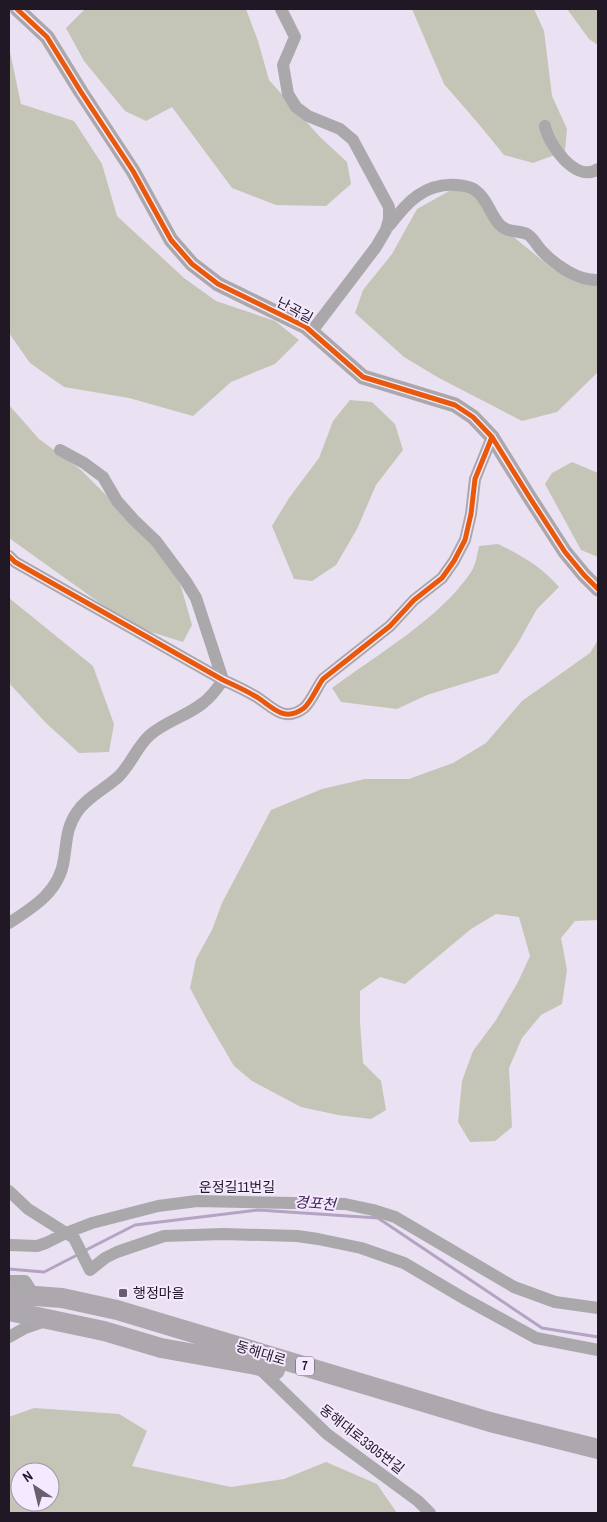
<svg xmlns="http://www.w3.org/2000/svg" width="607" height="1522" viewBox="0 0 607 1522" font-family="'Archivo Narrow','Noto Sans KR',sans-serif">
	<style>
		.forest { fill: #c4c5b6; fill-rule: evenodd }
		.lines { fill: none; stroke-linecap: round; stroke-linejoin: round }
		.stream { stroke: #b4a3c3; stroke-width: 3 }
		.minor { stroke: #aaa8ab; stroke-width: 12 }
		.tertiary { stroke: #aaa8ab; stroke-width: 15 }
		.trunk { stroke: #aca8ae; stroke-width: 20 }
		.cycleway-casing { stroke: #f4e9fe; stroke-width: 8 }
		.cycleway { stroke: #e8590c; stroke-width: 5 }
		.poi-dot { fill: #675f6d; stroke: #f4e9fe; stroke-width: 2 }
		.labels { text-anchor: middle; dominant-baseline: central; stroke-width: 4; stroke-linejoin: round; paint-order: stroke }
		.shield { fill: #f4e9fe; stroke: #605766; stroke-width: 1 }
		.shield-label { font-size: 12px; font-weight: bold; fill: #201925 }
		.street-label { font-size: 14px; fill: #201925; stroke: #f4e9fe }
		.poi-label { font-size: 14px; fill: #201925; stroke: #f4e9fe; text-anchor: start }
		.water-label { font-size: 15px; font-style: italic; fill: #3c1f50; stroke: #f4e9fe }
	</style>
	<rect width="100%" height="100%" fill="#eae1f2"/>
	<path class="forest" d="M85,9H246L258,41L269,80L320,137L347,162L351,184L326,206L276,205L232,188L172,107L146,121L125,111L84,61L66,28Z
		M412,9H534L544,31L552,96L567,129L565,151L533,163L504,155L477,122L444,84Z
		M567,9H598V45L589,39Z
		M9,47L21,104L74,121L102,164L117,216L184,278L216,301L275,321L299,340L275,364L231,382L193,416L129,398L64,387L30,363L9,333Z
		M462,184L510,234L554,270L598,280V372L557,412L522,421L439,378L404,357L355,313L363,290L392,254L417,209Z
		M350,400L372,402L395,424L403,450L376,485L357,529L336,565L312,581L294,579L272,526L289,498L319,458L333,421Z
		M9,405L39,439L81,470L158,547L180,583L192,625L183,642L132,626L9,538Z
		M572,462L598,473V557L581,550L545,484L552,473Z
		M498,544C521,555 542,567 559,587L537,609L518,643L498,673L427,695L397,709L341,702L332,688C375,656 442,617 471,572C476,565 477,554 479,546Z
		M9,598L93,666L114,724L109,752L79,753L46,723L9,683Z
		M598,640V920L575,921L561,938L567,970L562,1004L541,1015L522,1038L509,1068L512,1127L495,1141L470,1142L458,1122L462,1081L473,1051L496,1020L518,982L530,956L519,917L496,914L471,929L405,984L380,977L360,991V1022L363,1063L381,1081L386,1110L371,1119L338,1115L301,1107L252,1081L234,1066L207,1020L190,988L196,959L212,930L222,903L271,810L322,789L365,779H409L453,763L486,743L522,701L590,653Z
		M34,1408L119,1414L147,1431L132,1466L231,1487L284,1479L326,1462L377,1484L397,1513H9V1417ZM20,1472H50V1502H20Z"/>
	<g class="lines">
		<path class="stream" d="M84,1251L135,1225L258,1210L378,1218L542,1328L598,1337
			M9,1269L44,1272L79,1254"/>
		<path class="minor" d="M281,9L295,37L283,65L288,94L296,107L308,116L340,129L353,140L389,207V219L386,230L376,247L312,331
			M545,126C548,144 576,184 598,169
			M389,226C407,202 424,183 457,185C463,186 470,186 475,190C487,198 490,214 499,224C507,233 517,230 527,234C533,237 537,246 542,251C555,265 578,281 598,280
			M60,450L84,463L103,477L117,501L134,520L156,541L185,580L196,598L223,680
			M9,556L15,562L223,680C234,685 245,690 255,696C271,705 283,724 304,708C311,702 317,687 323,679L390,626L414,600L442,578L454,561L465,540L471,514L475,479L492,437
			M9,923C34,907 60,891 64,859C67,841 66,828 77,812C87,797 105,789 118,777C131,765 137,746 150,735C166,721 187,716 203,703C211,697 217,689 223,680
			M9,1191L28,1209L74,1238L90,1270L105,1258L117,1252L164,1236L223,1234L297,1236L318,1239L361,1248L404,1263L465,1299L536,1338L598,1350
			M9,1245L37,1246L46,1243L66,1233L92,1223L158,1206L197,1201L345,1204L373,1210L395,1217L514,1287L555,1302L598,1308
			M9,1281H25L34,1295
			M9,1337L25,1328L45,1321
			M259,1368L327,1434L418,1501L430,1513"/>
		<path class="tertiary" d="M17,9L47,37L81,92L133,171L171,240L192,264L218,284L306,327L363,377L455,405L473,417L492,437L530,498L565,552L584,575L598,589"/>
		<path class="trunk" d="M9,1294L62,1298L117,1310L490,1422L598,1449
			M9,1311L104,1331L161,1348L256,1365L275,1370"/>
		<g class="cycleway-casing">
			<path id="cycleway" d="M17,9L47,37L81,92L133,171L171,240L192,264L218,284L306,327L363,377L455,405L473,417L492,437L530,498L565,552L584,575L598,589
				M9,556L15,562L223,680C234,685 245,690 255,696C271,705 283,724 304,708C311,702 317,687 323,679L390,626L414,600L442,578L454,561L465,540L471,514L475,479L492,437"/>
		</g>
		<use href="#cycleway" class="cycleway"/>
	</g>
	<rect class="poi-dot" x="118" y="1288" width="10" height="10" rx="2.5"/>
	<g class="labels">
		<rect class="shield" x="296" y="1356.5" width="18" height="19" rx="4"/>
		<g class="shield-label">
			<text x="305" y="1366">7</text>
		</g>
		<g class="street-label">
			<text transform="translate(295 310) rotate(28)">난곡길</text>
			<text x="237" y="1187">운정길11번길</text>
			<text transform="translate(261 1353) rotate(17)">동해대로</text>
			<text transform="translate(362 1439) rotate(38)">동해대로3305번길</text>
		</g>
		<g class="poi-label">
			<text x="133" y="1293">행정마을</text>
		</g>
		<g class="water-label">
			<text transform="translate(315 1203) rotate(4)">경포천</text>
		</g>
	</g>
	<rect width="607" height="1522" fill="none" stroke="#201925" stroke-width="20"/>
	<g transform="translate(35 1487) rotate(325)"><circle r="24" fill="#f4e9fe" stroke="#9f96a7"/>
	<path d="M0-4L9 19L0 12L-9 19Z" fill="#675f6d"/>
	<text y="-8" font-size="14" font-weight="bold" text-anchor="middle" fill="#201925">N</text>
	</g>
</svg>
